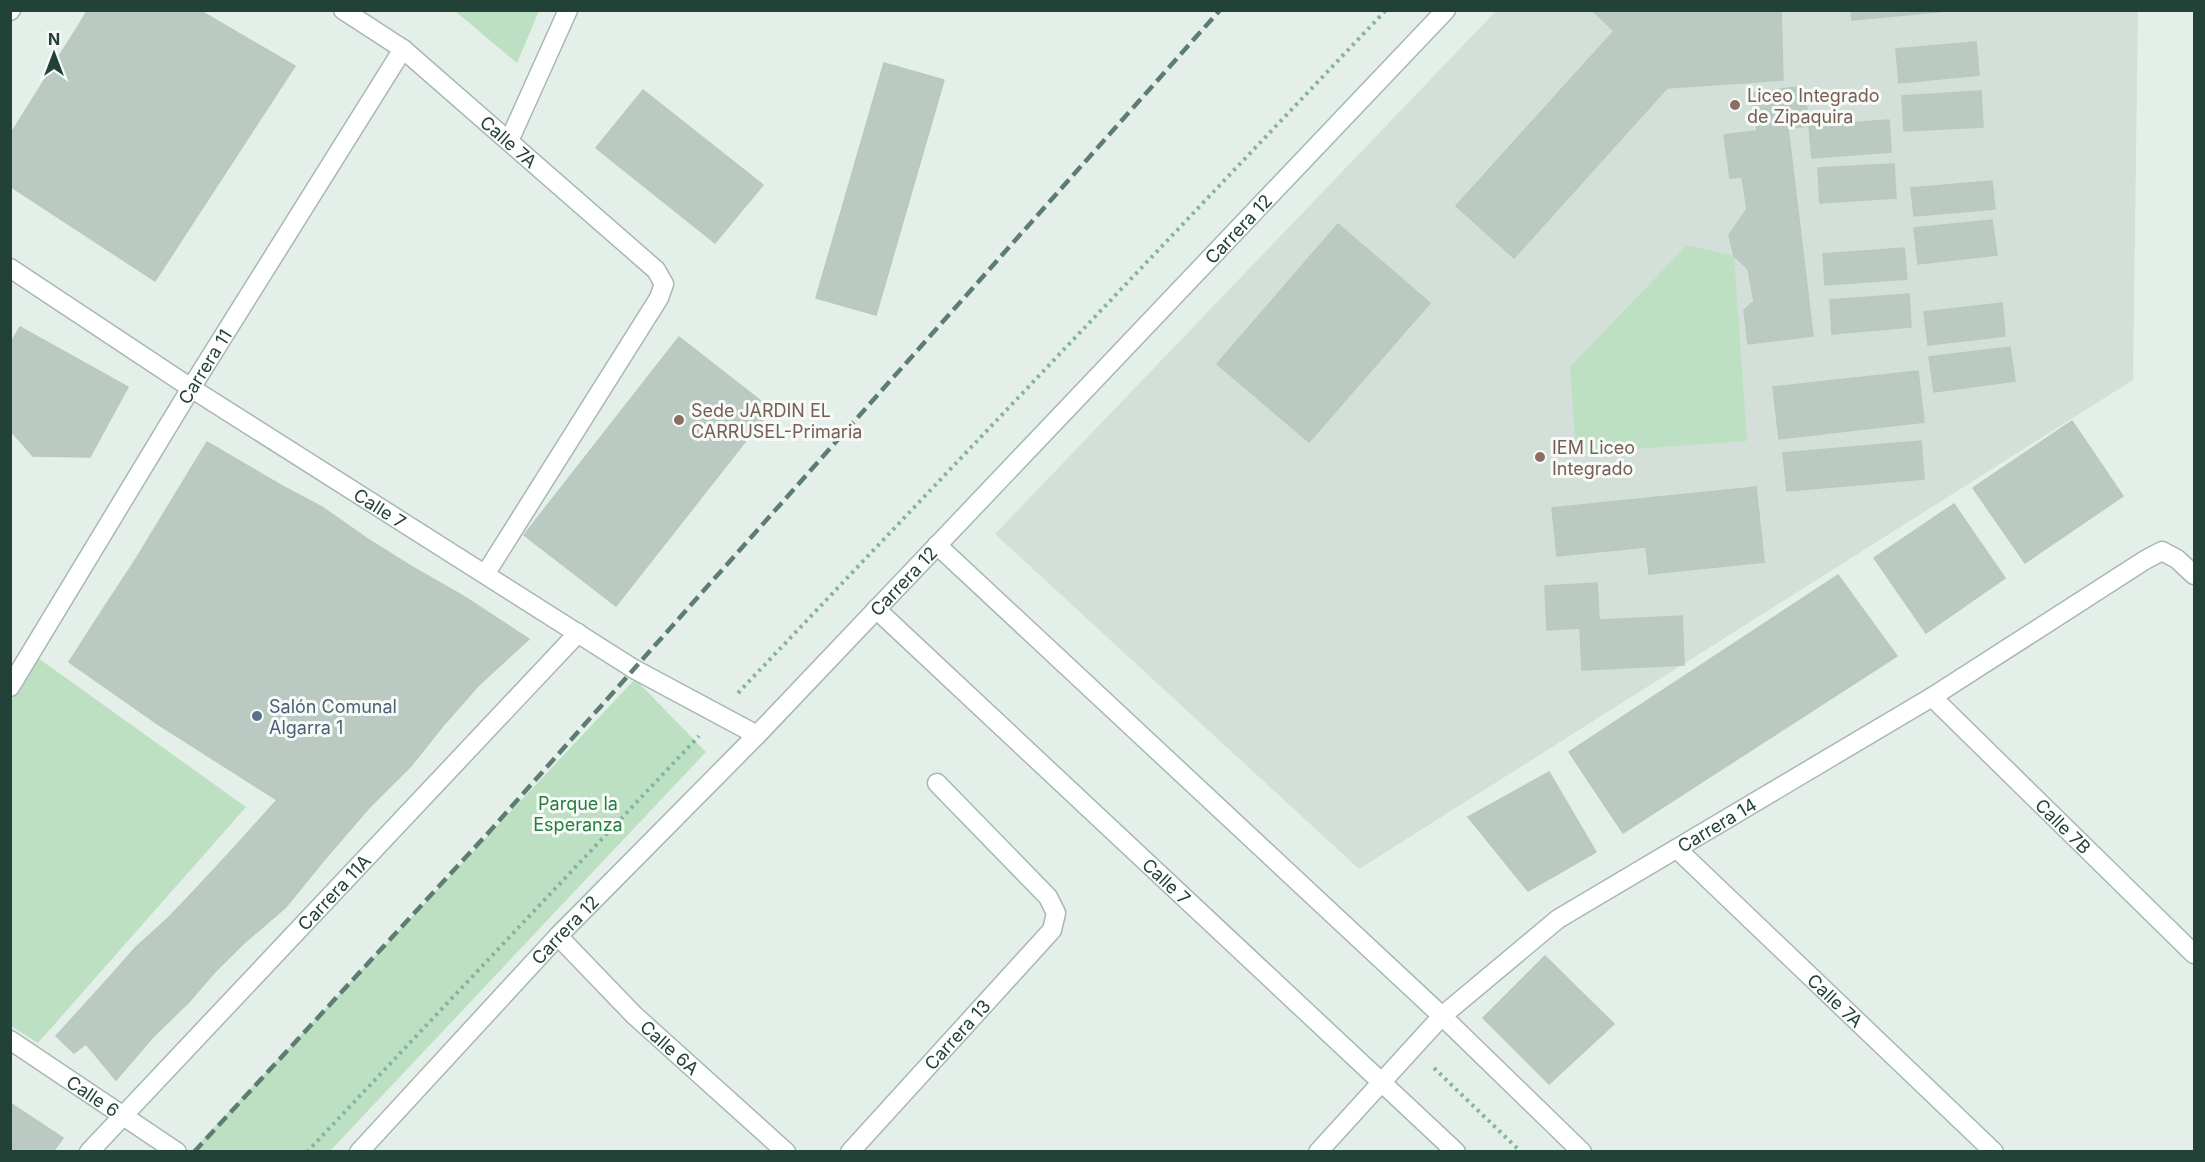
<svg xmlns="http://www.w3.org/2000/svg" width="2205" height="1162" viewBox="0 0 2205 1162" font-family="Inter,sans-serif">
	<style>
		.built { fill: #d3dfd8 }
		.green { fill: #bde0c3 }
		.building { fill: #bacac2; stroke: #b7c9c0; stroke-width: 1.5 }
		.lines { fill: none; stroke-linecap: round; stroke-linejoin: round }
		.minor-casing { stroke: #a7b8b0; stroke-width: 21 }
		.path { stroke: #84b4a0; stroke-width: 4; stroke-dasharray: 3 4.5; stroke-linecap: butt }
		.minor { stroke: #fff; stroke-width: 18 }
		.rail { stroke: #5d7d72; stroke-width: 4.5; stroke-dasharray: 12 6; stroke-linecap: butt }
		.education-dot { fill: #8d6e63; stroke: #f6fbf8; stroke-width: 2 }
		.service-dot { fill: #5c6f8a; stroke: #f6fbf8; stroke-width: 2 }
		.labels { text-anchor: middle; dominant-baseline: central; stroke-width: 6; stroke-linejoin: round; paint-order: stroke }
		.education-label { font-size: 18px; fill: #785e54; stroke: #f6fbf8; text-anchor: start }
		.street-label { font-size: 18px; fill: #234237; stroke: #f6fbf8 }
		.service-label { font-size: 18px; fill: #4e5e75; stroke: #f6fbf8; text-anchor: start }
		.park-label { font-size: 18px; fill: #2a7b42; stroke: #f6fbf8 }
	</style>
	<rect width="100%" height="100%" fill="#e5efe9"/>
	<path class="built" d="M1496,11H2138L2133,380L1359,869L995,534Z"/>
	<path class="green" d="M455,11L539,10V11L517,63Z
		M1687,245L1734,256L1747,441L1576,453L1570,367Z
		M38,658L246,807L38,1043L11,1026L10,703Z
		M635,679L706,752L330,1151L191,1152Z"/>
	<path class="building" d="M88,10H199L295,66L155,281L10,186V135Z
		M1781,10L1783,80L1667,88L1514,258L1456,206L1614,31L1592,10Z
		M1851,10H1959L1852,20Z
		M1976,42L1979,75L1899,83L1896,49Z
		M884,63L944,80L876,315L816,298Z
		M1804,86L1809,126L1788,128L1813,336L1748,344L1744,310L1754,301L1748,269L1734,256L1729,235L1747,209L1742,177L1730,178L1724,135L1757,131L1753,93Z
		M643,90L763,185L715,243L596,148Z
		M1981,91L1983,127L1904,131L1902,96Z
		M1889,120L1891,152L1812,158L1809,126Z
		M1894,164L1896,198L1820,203L1818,168Z
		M1992,181L1995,209L1914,216L1911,188Z
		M1992,220L1997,255L1918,264L1914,228Z
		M1338,224L1430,303L1309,442L1217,364Z
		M1904,248L1907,279L1825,285L1823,254Z
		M1909,294L1911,327L1832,334L1830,300Z
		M2002,303L2005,336L1928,345L1924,312Z
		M20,327L128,387L90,457L33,456L10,430V344Z
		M679,337L771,409L616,606L524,535Z
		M2010,347L2015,381L1934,392L1929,357Z
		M1918,371L1924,422L1779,439L1773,387Z
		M2072,421L2123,496L2025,563L1973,488Z
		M1921,441L1924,479L1787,491L1783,453Z
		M207,442L284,487L212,623L134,562Z
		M284,487L322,507L238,640L212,623Z
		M1756,487L1764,562L1649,574L1646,547L1557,556L1552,508Z
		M1954,504L2005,578L1926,633L1874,558Z
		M322,507L369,540L288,671L238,640Z
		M369,540L414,568L326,695L288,671Z
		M134,562L212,623L191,660L105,606Z
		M414,568L463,596L390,676L354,655Z
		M1838,575L1897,656L1623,833L1569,752Z
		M1597,583L1599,620L1682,616L1684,665L1582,670L1580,628L1547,630L1545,586Z
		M463,596L529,639L478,686L427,636Z
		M105,606L191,660L156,723L69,662Z
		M212,623L326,695L354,655L390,676L277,800L156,723Z
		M427,636L478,686L442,727L390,676Z
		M390,676L442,727L411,766L361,708Z
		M361,708L411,766L368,809L317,755Z
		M317,755L368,809L325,859L277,800Z
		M1549,772L1596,852L1528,891L1468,817Z
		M277,800L325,859L285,908L231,851Z
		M231,851L285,908L244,943L192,893Z
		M192,893L244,943L214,973L168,918Z
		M168,918L214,973L189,1002L135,948Z
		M135,948L189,1002L153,1037L106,981Z
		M1545,956L1614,1024L1549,1084L1483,1018Z
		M106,981L153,1037L116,1080L86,1044L74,1053L56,1036Z
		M10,1103L63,1138L53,1152H10Z"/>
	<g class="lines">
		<g class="minor-casing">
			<g id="minor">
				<path id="s1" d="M343,10L403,49L656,270L664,284L659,298L486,573"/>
				<path d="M10,11L11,10"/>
				<path d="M509,141L568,10"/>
				<path id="s2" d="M10,268L191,388L634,669L757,735"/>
				<path d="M937,545L1442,1016L1582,1152"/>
				<path id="s3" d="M876,609L1456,1152"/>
				<path id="s4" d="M10,687L191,388L403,49"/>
				<path id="s5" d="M1932,697L2194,954"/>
				<path id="s6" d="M1677,849L1994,1152"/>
				<path id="s7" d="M558,936L634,1015L786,1152"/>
				<path id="s8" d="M10,1040L177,1152"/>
				<path id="s9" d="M89,1152L578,633"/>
				<path id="s10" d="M359,1152L558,936L757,735L1446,10"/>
				<path id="s11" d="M850,1152L1052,930L1056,913L1048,897L937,783"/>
				<path id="s12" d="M1318,1152L1442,1016L1558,919L1932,697L2145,560L2162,551L2177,559L2194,575"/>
			</g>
		</g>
		<path class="path" d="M738,693L1386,10
			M1434,1068L1521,1152
			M307,1152L699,736"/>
		<use href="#minor" class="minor"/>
		<path class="rail" d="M194,1152L489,832L1220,10"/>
	</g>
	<g class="education-dot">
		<circle cx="1735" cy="105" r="6"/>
		<circle cx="679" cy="420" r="6"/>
		<circle cx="1540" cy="457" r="6"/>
	</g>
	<circle class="service-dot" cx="257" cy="716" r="6"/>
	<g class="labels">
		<g class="education-label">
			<text x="1747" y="95">Liceo Integrado<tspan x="1747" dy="21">de Zipaquira</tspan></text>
			<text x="691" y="410">Sede JARDIN EL<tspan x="691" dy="21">CARRUSEL-Primaria</tspan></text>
			<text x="1552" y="447">IEM Liceo<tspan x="1552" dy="21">Integrado</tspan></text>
		</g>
		<g class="street-label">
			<text stroke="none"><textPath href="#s1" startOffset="212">Calle 7A</textPath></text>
			<text stroke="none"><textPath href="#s10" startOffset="1275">Carrera 12</textPath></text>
			<text stroke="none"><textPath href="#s4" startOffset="375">Carrera 11</textPath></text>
			<text stroke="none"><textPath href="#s2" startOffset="441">Calle 7</textPath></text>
			<text stroke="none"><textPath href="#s10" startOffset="789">Carrera 12</textPath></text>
			<text stroke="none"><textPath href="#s12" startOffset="520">Carrera 14</textPath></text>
			<text stroke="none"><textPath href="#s5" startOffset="184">Calle 7B</textPath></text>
			<text stroke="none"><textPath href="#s3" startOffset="398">Calle 7</textPath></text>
			<text stroke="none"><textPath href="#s9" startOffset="357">Carrera 11A</textPath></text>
			<text stroke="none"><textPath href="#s10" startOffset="303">Carrera 12</textPath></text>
			<text stroke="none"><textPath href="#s6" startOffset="219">Calle 7A</textPath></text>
			<text stroke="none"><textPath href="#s11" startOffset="159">Carrera 13</textPath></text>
			<text stroke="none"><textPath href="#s7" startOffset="158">Calle 6A</textPath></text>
			<text stroke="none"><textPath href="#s8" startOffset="100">Calle 6</textPath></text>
		</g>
		<g class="service-label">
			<text x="269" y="706">Salón Comunal<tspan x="269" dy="21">Algarra 1</tspan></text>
		</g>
		<g class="park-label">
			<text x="578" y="803">Parque la<tspan x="578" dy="21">Esperanza</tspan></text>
		</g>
	</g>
	<rect width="2205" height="1162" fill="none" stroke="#234237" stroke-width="24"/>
	<g transform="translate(54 54)" stroke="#f6fbf8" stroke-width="4.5" paint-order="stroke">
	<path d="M0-4.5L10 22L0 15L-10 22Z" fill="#234237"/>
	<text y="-9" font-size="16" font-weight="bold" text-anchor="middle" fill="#234237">N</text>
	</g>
</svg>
